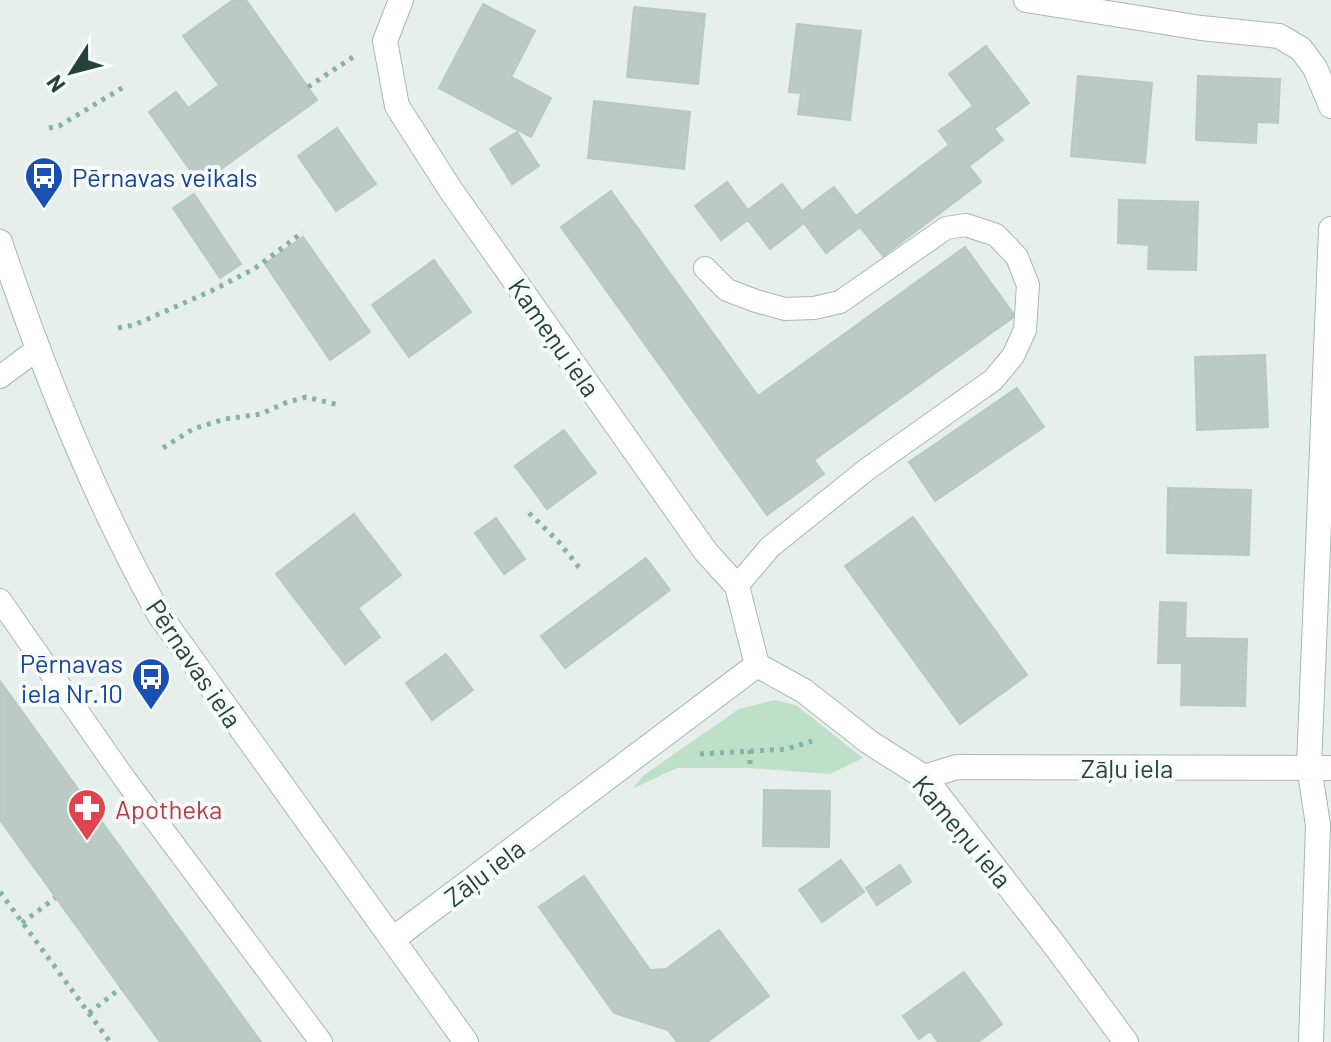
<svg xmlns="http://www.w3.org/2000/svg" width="1331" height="1042" viewBox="0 0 1331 1042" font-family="Barlow,sans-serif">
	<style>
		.green { fill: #bfe0c8 }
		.building { fill: #bbcac4; stroke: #b8c9c2; stroke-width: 2 }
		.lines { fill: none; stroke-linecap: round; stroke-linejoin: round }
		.service-casing { stroke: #a8b8b2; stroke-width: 24 }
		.minor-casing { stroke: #a8b8b2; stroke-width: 26 }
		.path { stroke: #86b3a5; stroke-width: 5; stroke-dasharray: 4 6; stroke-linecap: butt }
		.service { stroke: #fff; stroke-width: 22 }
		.minor { stroke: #fff; stroke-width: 24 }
		.labels { text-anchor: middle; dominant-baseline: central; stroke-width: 8; stroke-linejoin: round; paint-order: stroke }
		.transit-label { font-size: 26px; fill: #164399; stroke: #f7fbf9; text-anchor: start }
		.street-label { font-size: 26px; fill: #24423a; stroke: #f7fbf9 }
		.health-label { font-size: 26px; fill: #be3a42; stroke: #f7fbf9; text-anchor: start }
	</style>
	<rect width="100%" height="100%" fill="#e6efeb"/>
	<path class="green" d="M774,700L796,705L863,758L830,774L750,768H677L632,789L644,775L739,709Z"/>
	<path class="building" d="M233,0H246L317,100L200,184L149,112L176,92L188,108L219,85L183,36Z
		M483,4L535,31L511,77L551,98L531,137L439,88Z
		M634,7L705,14L698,84L627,77Z
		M797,24L861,31L850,120L798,114L801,93L789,92Z
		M986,46L1029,103L994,129L1003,140L969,166L981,182L883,256L860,227L826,253L804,223L770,249L748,220L721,240L695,206L727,182L748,210L782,184L802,211L834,187L856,216L949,145L939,131L973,106L949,74Z
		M1078,76L1152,83L1145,163L1071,156Z
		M1198,76L1280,79L1278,123L1257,122L1256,143L1196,140Z
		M594,101L690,112L684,169L588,158Z
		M337,128L376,184L336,211L298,156Z
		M517,132L539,166L512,184L490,149Z
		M611,191L758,396L965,247L1015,316L814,460L824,474L767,515L561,227Z
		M194,194L241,264L220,278L173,208Z
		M1119,200L1198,202L1196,270L1148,269L1149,245L1118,243Z
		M303,237L370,332L330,360L265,264Z
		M434,260L471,312L409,357L372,305Z
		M1265,355L1268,427L1197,430L1195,357Z
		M1017,388L1044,427L935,501L909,462Z
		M564,430L596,473L547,509L515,466Z
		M1168,488L1251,490L1249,555L1167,553Z
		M354,514L401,575L358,608L380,637L345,664L276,574Z
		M913,517L1027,675L960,724L845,566Z
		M496,518L525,559L504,574L475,533Z
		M646,558L670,590L565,668L541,636Z
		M1160,602L1186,603L1185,638L1247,639L1245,706L1181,705L1182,663H1158Z
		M446,654L473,690L432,720L406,683Z
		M0,681L261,1042H160L0,820Z
		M764,790L830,791L829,847L763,846Z
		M841,860L864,892L822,922L799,890Z
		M900,865L911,882L877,905L866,888Z
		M584,876L650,970L666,969L719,930L769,996L707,1042H677L668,1030L614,1013L539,907Z
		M964,972L1002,1024L978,1042H938L930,1031L919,1039L903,1016Z"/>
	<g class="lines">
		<g class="service-casing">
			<path id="service" d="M705,268L727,290L756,301L785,309L814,308L840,302L946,228L966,225L996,235L1017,257L1028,285L1025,330L1013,356L993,380L866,470L770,547L737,586
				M0,377L39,348
				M0,600L124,778L321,1042"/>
		</g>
		<g class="minor-casing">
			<path id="minor" d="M401,0L385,41L397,106L450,189L706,552L737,586L757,665L804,691L869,742L924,777L1056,947L1126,1042
				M1026,0L1201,28L1279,36L1301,49L1315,68L1331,106
				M0,242C43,370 93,496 159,614L466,1042
				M924,777L957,767L1331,768
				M393,939L757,665
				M1311,1042L1318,825L1309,766L1331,229"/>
		</g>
		<path class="path" d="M308,87L353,57
			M49,128L59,126L127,85
			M118,328L134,325L211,291L254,269L303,232
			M163,448L193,429L225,419L261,414L285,403L306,397L339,405
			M529,513L558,541L581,570
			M750,750V768
			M700,754L787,749L812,741
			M0,892L110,1042
			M22,923L55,898
			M89,1013L121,988"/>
		<use href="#service" class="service"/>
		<use href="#minor" class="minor"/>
	</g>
	<defs>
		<g id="bus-pin" transform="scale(2)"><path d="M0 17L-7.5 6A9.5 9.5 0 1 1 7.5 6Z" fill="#1a4fb4" stroke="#f7fbf9"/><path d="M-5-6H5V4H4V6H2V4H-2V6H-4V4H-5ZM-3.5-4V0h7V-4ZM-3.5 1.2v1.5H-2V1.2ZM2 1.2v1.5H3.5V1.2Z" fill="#fff"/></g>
		<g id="pharmacy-pin" transform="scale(2)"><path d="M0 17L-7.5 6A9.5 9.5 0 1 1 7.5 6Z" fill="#e0444e" stroke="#f7fbf9"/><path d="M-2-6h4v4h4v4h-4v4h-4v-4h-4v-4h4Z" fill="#fff"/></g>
	</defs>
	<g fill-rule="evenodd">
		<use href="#bus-pin" x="44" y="176"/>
		<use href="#bus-pin" x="151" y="677"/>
		<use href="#pharmacy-pin" x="87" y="808"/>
	</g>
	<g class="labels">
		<g class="transit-label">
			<text x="72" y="176">Pērnavas veikals</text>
			<text x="123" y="662" text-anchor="end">Pērnavas<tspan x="123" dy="30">iela Nr.10</tspan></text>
		</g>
		<g class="street-label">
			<text transform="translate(555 337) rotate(55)">Kameņu iela</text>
			<text transform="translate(195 663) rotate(56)">Pērnavas iela</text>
			<text x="1127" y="767">Zāļu iela</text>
			<text transform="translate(963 831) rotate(50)">Kameņu iela</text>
			<text transform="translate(484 872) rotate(-37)">Zāļu iela</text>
		</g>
		<g class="health-label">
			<text x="115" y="808">Apotheka</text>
		</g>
	</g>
	<g transform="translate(72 72) rotate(234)" stroke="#f7fbf9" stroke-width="6" paint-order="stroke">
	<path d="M0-6L14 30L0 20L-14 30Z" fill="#24423a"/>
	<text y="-12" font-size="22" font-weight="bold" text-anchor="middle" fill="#24423a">N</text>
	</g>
</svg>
